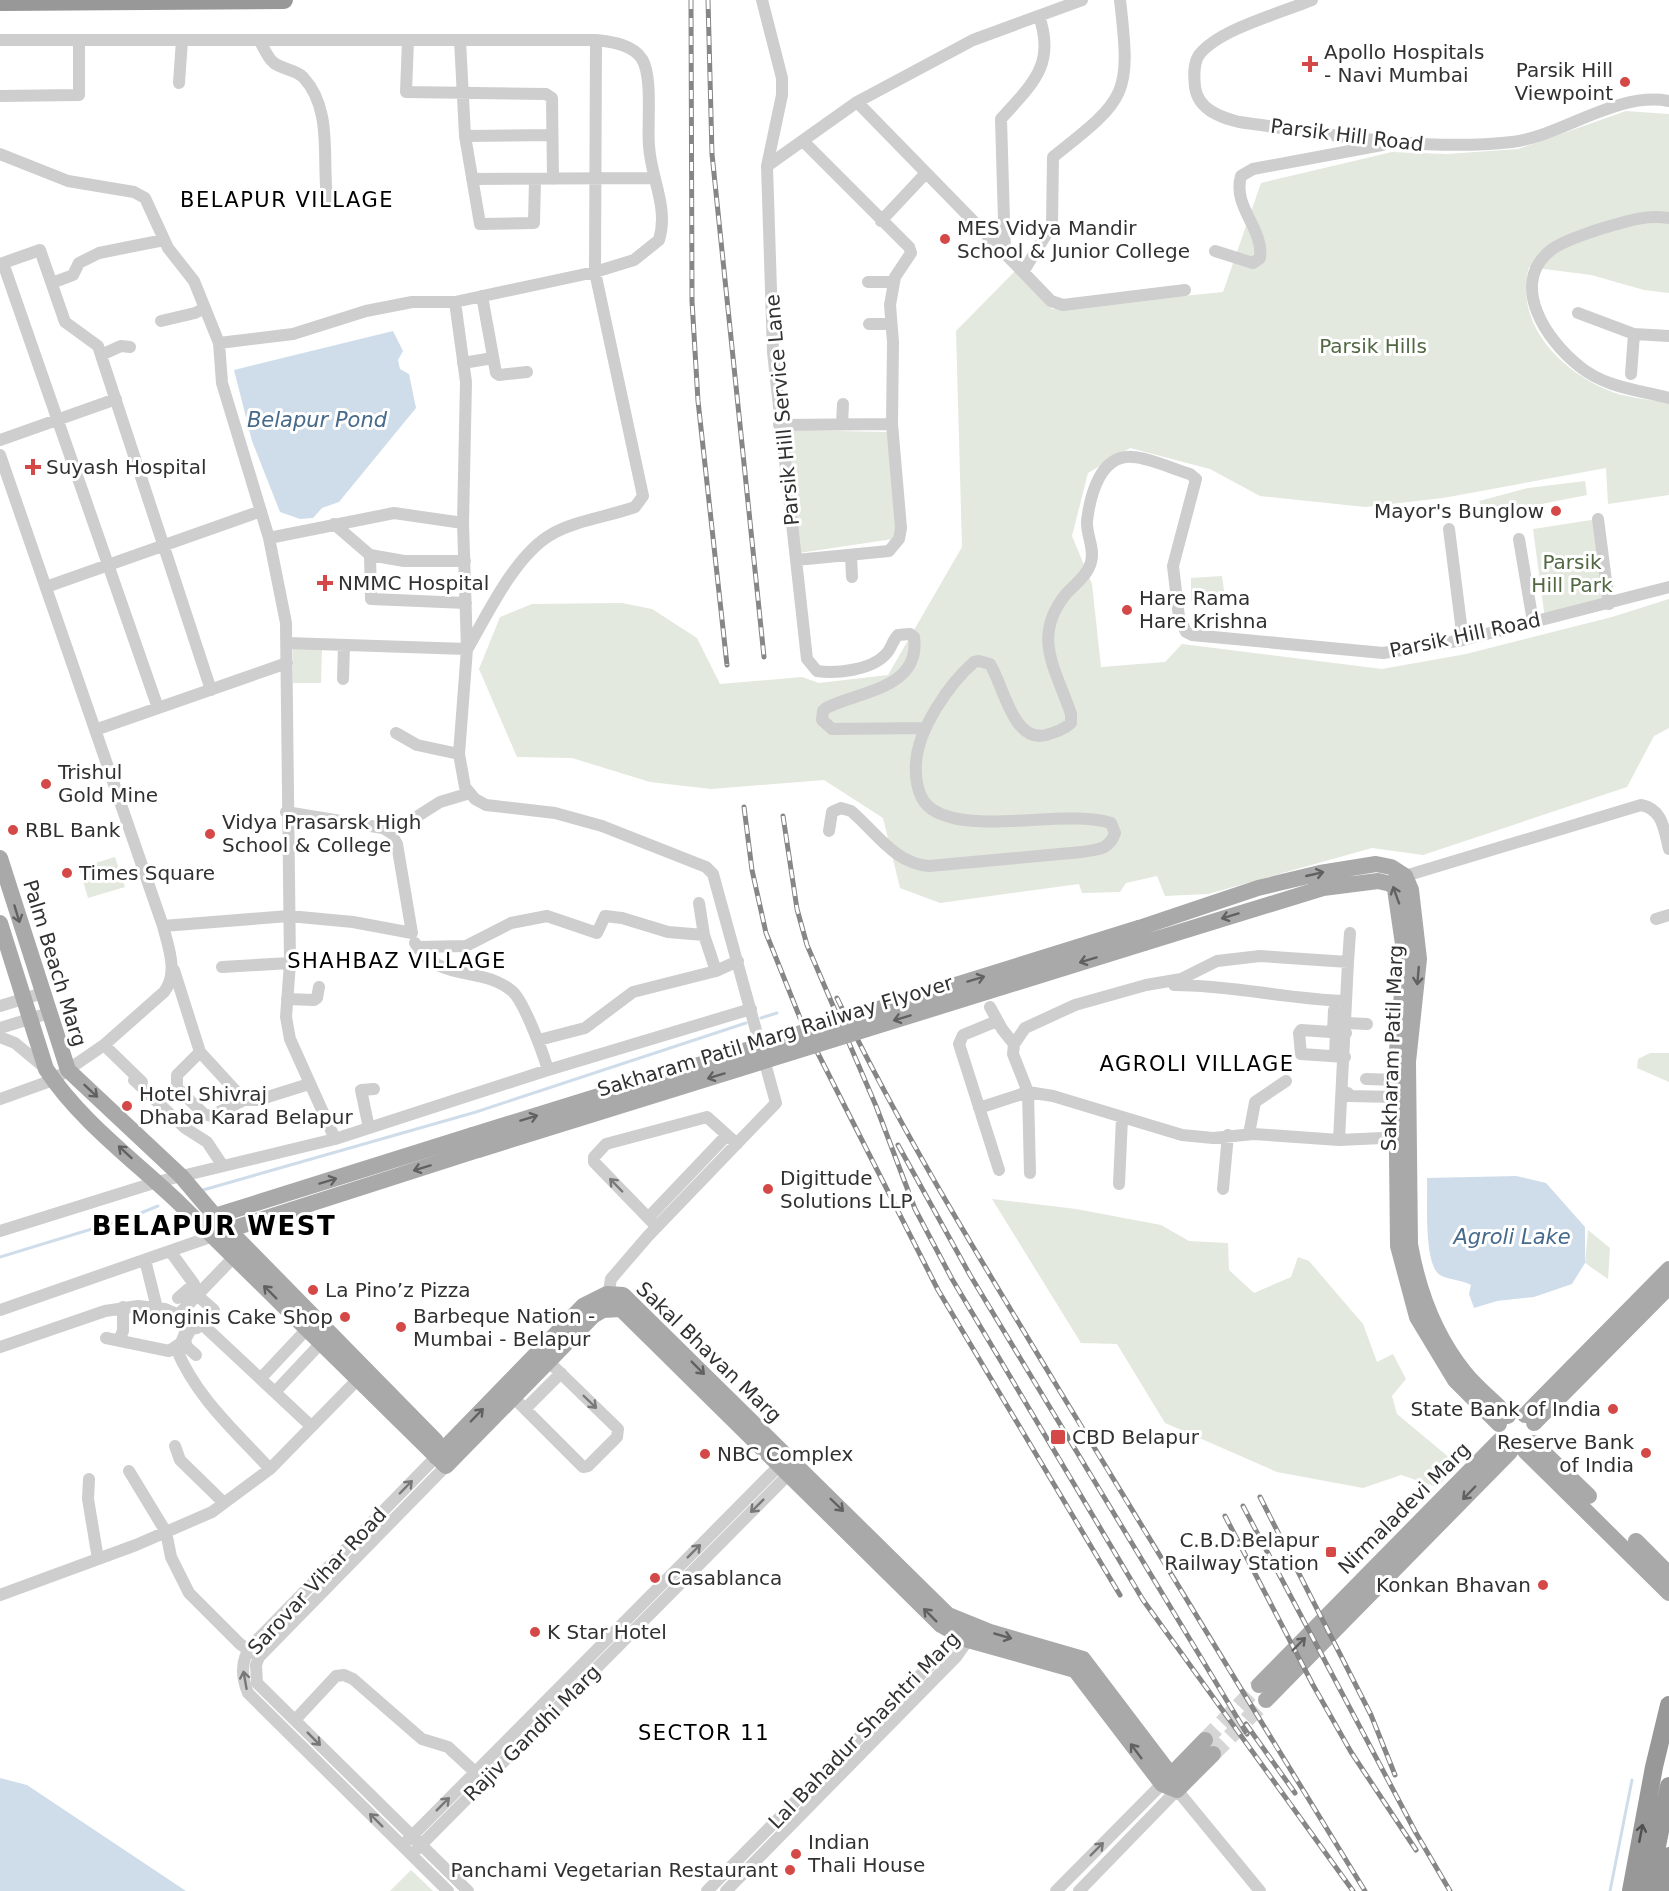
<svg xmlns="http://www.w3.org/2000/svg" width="1669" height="1891" viewBox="0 0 1669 1891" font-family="'DejaVu Sans',sans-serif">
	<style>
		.green { fill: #e3e9de }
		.water { fill: #cfddea }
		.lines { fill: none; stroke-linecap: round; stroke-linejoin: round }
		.stream { stroke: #cfddea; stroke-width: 3 }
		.major-tunnel { stroke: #d6d6d6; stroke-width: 16; stroke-dasharray: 16 8; stroke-linecap: butt }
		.minor { stroke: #cecece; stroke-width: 12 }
		.major { stroke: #a9a9a9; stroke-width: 16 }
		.highway { stroke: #989898; stroke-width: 18 }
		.rail-casing { stroke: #868686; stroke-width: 5 }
		.rail { stroke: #fff; stroke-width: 3; stroke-dasharray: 9; stroke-linecap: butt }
		.major-bridge { stroke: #a9a9a9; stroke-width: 16 }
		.oneway { stroke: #616161 }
		.oneway2 { stroke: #787878 }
		.oneway3 { stroke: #505050 }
		.poi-dot { fill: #d44947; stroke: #fff; stroke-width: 2 }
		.labels { text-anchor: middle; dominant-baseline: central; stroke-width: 6; stroke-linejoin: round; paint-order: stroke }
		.poi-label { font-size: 20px; fill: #313131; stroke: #fff; text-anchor: start }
		.street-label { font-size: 20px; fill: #313131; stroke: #fff }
		.park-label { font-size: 20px; fill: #516842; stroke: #fff }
		.neighbourhood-label { font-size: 21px; letter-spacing: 1.5px; fill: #000; stroke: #fff }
		.water-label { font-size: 21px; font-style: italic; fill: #466a8b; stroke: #fff }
		.district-label { font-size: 26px; font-weight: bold; letter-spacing: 1.5px; fill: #000; stroke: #fff }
	</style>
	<rect width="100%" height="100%" fill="#fff"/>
	<path class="green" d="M1626,111L1669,114V293L1644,290L1591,275L1529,267C1514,322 1558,368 1605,389C1624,398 1649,399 1669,403V495L1608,504L1606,468L1443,498L1365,507L1260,496L1210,469L1130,448L1088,473L1072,536L1092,584L1101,667L1165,662L1182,644L1382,669L1466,654L1612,617L1669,599V728L1654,736L1627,787L1423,855L1372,848L1208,894L1165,896L1157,876L1126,883L1120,892L1082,893L1079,884L940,903L900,888L883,818L824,780L711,789L650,782L572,758L517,757L479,669L500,617L532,604L622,603L652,609L697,638L720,684L802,677L819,683L888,675L962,547L956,331L1021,265L1052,309L1223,292L1261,183L1392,152L1447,154L1518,149Z
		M786,430L888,432L896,525L893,539L799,553Z
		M1585,481L1587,495L1486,515L1479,501L1528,488Z
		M1598,519L1609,604L1545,619L1533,529Z
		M1222,576L1225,598L1191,601V578Z
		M293,647L322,648L321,683H293Z
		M115,857L125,887L88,898L79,868Z
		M1650,1053H1669V1082L1637,1068L1638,1059Z
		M992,1199L1076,1209L1161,1225L1189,1241L1228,1243L1229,1270L1254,1293L1291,1277L1298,1257L1309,1261L1363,1324L1377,1362L1393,1354L1406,1379L1392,1396L1397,1414L1457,1464L1437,1487L1401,1475L1363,1488L1277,1472L1165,1423L1117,1344L1081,1343Z
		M1588,1230L1610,1248L1608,1279L1585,1263Z
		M411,1870L433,1891H390Z"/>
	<path class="water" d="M393,331L403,351L398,360L400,369L409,374L416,408L339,502L322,508L313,518L300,519L280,512L252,441L234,370Z
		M1516,1176L1546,1183L1585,1227V1263L1572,1284L1534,1297L1497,1301L1474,1308L1469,1294L1471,1285C1462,1280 1449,1280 1440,1275C1423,1264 1428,1198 1427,1178Z
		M0,1778L27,1785L186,1891H0Z"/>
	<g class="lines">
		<path class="stream" d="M761,1018L777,1013
			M203,1190L476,1112L746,1023
			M0,1257L131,1217L158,1206
			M1610,1891L1632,1780"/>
		<path class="major-tunnel" d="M1205,1740L1259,1685
			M1213,1754L1266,1700"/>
		<path class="minor" d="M762,0L782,78V95L767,166L773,352L807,659L817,671C836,674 871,670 885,655C891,650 892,641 898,635L910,634L914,637C921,689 859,691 826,708L823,711L822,720L832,729L925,728
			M1312,0C1281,13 1219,29 1199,55C1193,64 1194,77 1195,87C1198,109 1219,117 1239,122C1329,134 1420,152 1512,142C1562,136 1616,91 1669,101
			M0,40H596C611,42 632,44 642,59C653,77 647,124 649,146C651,179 669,207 659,240L634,260L595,272L455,302H412L366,311L293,334L219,343
			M259,40C263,46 266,54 271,60C278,69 295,69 303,77C333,109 322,158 327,198
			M408,40L406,92L546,94L552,98L553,179
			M460,40L465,136L480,224L534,223L535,179
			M179,83L182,40
			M0,96L79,95V40
			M857,102L1023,272L1052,225L1053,157C1128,98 1131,95 1120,0
			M465,136L552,135
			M0,154L68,181L134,192L145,198L168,248L194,281L219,343L222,383L269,538L286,623L290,963L286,1017L290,1039L335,1139
			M767,166L857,102L973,40L1082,0
			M472,179L654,178
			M1669,218C1643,214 1622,223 1597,230C1583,235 1563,241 1551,250C1508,284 1547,341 1579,366C1604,387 1638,390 1669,398
			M881,221L926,173
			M1215,251L1253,263L1260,258C1264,228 1232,207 1241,176L1253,169L1382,145
			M1005,254L1001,119C1032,84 1056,65 1039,16
			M3,263L158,708
			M0,264L40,250L65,322L98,346L211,690
			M1023,272L1051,301L1063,305L1185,290
			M868,282H893
			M52,283L73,275L79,263L99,253L164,240
			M482,296L496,373L499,375L527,372
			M455,302L466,382L463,523L467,649L459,754L465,787L475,799L486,805L555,813L602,826L706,867L713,874L776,1103L648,1236L611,1279L607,1302
			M1578,313L1634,334
			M161,321L195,313L205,308
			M869,324H890
			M101,355L121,346L130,347
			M463,363L493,358
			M1631,374L1634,334L1669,336
			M842,424L843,404
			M779,425L892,424
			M0,440L116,399
			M0,455L163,926C168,946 179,973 164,992L104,1045L53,1080L0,1099
			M1598,519L1609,604
			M334,524L370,555L404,561H465
			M1449,529L1463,640
			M269,538L394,513L463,523
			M1519,539L1533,622
			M370,555L371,599L466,603
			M851,556L852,577
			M796,560L889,551L899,539L901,528L892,424L893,342L890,305L895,277L911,253L909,247L803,141
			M46,587L261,511
			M287,643L467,649
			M468,648C488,613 516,554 552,534C574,521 610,516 635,507L643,496L595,272L596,40
			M343,679L344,645
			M95,730L287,663
			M396,733L417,745L459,754
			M829,831L832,812L841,808L851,811C876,832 895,864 929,866L1082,852C1098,849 1109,850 1115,833L1111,823C1064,808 963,838 928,806C917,796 915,776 916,763C918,729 949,684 974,662L979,661L990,664C1003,684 1013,744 1046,735C1056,732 1063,730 1071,723V714C1056,669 1031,637 1066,594C1075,584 1088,575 1091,562C1095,548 1086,535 1087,521C1090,496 1100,454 1133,457C1151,458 1172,469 1190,474L1196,479L1173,566L1179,617L1186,632L1192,635L1383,653L1463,640L1669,587
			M391,833L440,802L470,793
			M1405,876L1641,805C1663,809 1664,830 1669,849
			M699,903L704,935
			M1656,919L1669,915
			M163,926L289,916L353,922L412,933L397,844L391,833L383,828L286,812
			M415,943C438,983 481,965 512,991C524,1001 543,1053 548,1070
			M418,947L466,946L511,923L547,916L597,933L605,916L622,918L668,932L704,935L716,971
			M1348,962L1350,933
			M222,967L290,963
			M174,970L200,1052L244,1100H258L309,1084
			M1174,985C1231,985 1287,999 1345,1001
			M287,999L314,1000L317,998L319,987
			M0,1006L43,993
			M990,1007L1002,1029L1014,1044L1013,1054L1028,1092L1053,1096L1182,1135L1213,1138L1254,1134L1339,1140L1404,1137
			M997,1021L963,1035L959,1044L999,1170
			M1346,1023L1367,1024
			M0,1028L49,1013
			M1333,1032L1334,1010
			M0,1037L15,1043L45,1068
			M539,1040L585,1028L633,992L716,971L738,961
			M1014,1044L1025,1028L1075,1005L1146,985L1181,979L1217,961L1260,956L1348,962L1339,1140
			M104,1045L142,1082
			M200,1052L177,1075V1088L204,1114L211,1116L244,1100
			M1335,1056L1336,1032
			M1345,1057L1301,1054L1299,1033L1301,1030L1346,1033
			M1366,1079L1396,1080
			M134,1080L185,1128L207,1142L223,1166
			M1348,1093L1349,1096L1396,1097
			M979,1108L1028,1092L1030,1173
			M369,1128L361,1090L374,1089
			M1249,1134L1255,1102L1286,1081
			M1119,1184L1122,1118
			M1223,1189L1228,1135
			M648,1218L727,1135
			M657,1227L594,1162V1157L606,1144L707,1117L737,1144
			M0,1231L157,1182L335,1139L548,1070L751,1009
			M170,1251L194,1284L178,1298
			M145,1260L157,1308
			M0,1310L213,1236
			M180,1313L234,1257
			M106,1338L169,1351L181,1343L191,1318
			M119,1340L123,1331V1307
			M0,1347L105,1311L138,1306L165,1309L203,1325L311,1426
			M176,1348C196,1397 234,1430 270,1469
			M196,1355L187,1347L185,1340L191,1329L197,1328L214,1310L198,1296
			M261,1378L307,1329
			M275,1392L321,1343
			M513,1397L583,1467L588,1466L617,1437L618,1429L548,1361
			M525,1409L561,1373
			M175,1446L180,1460L224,1503
			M436,1457L252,1645C240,1660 241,1676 248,1693L448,1891
			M446,1466L259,1657L256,1665L257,1683L468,1891
			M129,1471L166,1532L171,1557L189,1593L240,1644L253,1653
			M89,1479L88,1499L98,1559
			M0,1595L136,1545L212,1512L270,1469L363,1374
			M295,1720L336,1676L344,1675L353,1679L415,1733L422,1739L448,1747L475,1772
			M407,1841L779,1466L785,1464
			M417,1849L788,1475L790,1468
			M707,1891L947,1648L961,1630
			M726,1891L956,1657L968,1640V1633
			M1056,1891L1162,1784
			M1079,1891L1177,1790L1260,1891"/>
		<path class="major" d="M0,858L68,1070L181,1176L215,1216L436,1441
			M0,923L46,1069C80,1121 135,1161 180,1204C269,1291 357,1379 446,1466L593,1316L603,1310L621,1309L941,1625L968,1640L1075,1670L1162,1784L1177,1790
			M1139,928L1258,888L1320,873L1376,864L1391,867L1405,876L1411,890L1419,959L1408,1062L1410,1244C1418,1290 1435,1336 1465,1373C1477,1388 1494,1401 1508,1416
			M1144,943L1323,888L1378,881L1391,884L1395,889L1405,958L1396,1062L1398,1246L1417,1317L1455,1380L1499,1424
			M207,1221L215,1216L473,1135
			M219,1233L478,1150
			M1525,1415L1669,1269
			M1534,1423L1669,1287
			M1534,1443L1589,1496
			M1525,1451L1669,1593
			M436,1457L583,1306L607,1294L623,1295L948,1615L990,1632L1083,1659L1171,1775L1177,1790
			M1636,1541L1669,1574
			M1259,1685L1499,1441
			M1266,1700L1510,1452
			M1164,1782L1205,1740
			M1177,1790L1213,1754"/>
		<path class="highway" d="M0,2L284,0
			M1631,1891L1654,1767L1669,1705
			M1648,1891L1669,1786
			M1662,1891L1669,1856"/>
		<g class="rail-casing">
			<path id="rail" d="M691,0L692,301L698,401L727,665
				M708,0L712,154L764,657
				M744,807L752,870L766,933L800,1018L938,1290L1120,1595
				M783,816L797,909L807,945L876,1106L915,1209L952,1279L1143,1600L1353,1891
				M837,998C901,1131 979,1257 1055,1383C1158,1553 1261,1722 1365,1891
				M898,1145L970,1275L1247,1734
				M1260,1497L1371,1715L1395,1775
				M1243,1506L1416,1833L1450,1891
				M1225,1516L1313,1685L1351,1752L1416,1850
				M1246,1724L1295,1793"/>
		</g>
		<use href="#rail" class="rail"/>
		<path class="major-bridge" d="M473,1135L1139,928
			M478,1150L1144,943"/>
	</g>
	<defs><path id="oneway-shaft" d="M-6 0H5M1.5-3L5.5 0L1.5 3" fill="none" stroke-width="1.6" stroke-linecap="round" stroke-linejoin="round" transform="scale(1.5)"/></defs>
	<g class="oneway">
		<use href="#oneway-shaft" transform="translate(1315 874) rotate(-13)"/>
		<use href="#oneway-shaft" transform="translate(1396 895) rotate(-110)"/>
		<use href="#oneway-shaft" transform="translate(17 914) rotate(73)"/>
		<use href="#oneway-shaft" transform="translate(1230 916) rotate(163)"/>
		<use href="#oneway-shaft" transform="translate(1088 960) rotate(163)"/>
		<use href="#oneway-shaft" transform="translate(1418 976) rotate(95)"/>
		<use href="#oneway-shaft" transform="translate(976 979) rotate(-17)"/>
		<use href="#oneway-shaft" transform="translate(902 1018) rotate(163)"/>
		<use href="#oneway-shaft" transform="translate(716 1076) rotate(163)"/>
		<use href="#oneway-shaft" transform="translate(91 1091) rotate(43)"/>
		<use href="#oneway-shaft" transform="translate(529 1118) rotate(-17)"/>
		<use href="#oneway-shaft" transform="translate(125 1152) rotate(-137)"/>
		<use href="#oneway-shaft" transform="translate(422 1168) rotate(163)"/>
		<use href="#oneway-shaft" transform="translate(328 1181) rotate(-17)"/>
		<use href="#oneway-shaft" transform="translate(270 1292) rotate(-135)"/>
		<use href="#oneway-shaft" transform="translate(698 1368) rotate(45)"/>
		<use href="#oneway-shaft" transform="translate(477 1415) rotate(-46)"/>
		<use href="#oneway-shaft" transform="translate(1469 1493) rotate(134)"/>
		<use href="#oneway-shaft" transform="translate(837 1505) rotate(44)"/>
		<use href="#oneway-shaft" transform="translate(930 1615) rotate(-135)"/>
		<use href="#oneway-shaft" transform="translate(1003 1636) rotate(16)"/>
		<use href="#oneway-shaft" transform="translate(1299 1644) rotate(-45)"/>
		<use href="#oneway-shaft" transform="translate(1136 1751) rotate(-127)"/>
	</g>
	<g class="oneway2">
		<use href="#oneway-shaft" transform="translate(616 1185) rotate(-134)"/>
		<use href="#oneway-shaft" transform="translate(590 1402) rotate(44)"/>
		<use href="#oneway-shaft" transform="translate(406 1487) rotate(-46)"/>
		<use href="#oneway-shaft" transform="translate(757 1506) rotate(135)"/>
		<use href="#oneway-shaft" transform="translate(694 1551) rotate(-45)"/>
		<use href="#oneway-shaft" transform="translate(245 1680) rotate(-100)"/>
		<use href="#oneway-shaft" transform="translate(314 1739) rotate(45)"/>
		<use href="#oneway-shaft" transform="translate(443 1804) rotate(-45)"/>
		<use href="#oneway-shaft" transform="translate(376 1820) rotate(-135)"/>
		<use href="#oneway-shaft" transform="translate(1097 1849) rotate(-45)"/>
	</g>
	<use class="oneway3" href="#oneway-shaft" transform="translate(1641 1833) rotate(-79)"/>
	<g class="poi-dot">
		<path d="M1307 55h6v6h6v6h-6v6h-6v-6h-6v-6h6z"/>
		<circle cx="1625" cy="82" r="6"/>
		<circle cx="945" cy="239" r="6"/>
		<path d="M30 458h6v6h6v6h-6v6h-6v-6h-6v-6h6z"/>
		<circle cx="1556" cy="511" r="6"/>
		<path d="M322 574h6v6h6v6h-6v6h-6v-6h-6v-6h6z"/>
		<circle cx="1127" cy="610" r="6"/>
		<circle cx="46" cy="784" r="6"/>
		<circle cx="13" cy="830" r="6"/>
		<circle cx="210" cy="834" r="6"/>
		<circle cx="67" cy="873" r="6"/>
		<circle cx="127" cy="1106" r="6"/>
		<circle cx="768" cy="1189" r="6"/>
		<circle cx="313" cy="1290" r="6"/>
		<circle cx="345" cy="1317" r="6"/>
		<circle cx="401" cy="1327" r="6"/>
		<circle cx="1613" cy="1409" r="6"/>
		<rect x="1050" y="1429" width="16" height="16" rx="3"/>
		<circle cx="1646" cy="1453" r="6"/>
		<circle cx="705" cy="1454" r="6"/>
		<rect x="1325" y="1546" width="12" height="12" rx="3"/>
		<circle cx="655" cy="1578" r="6"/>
		<circle cx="1543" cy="1585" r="6"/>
		<circle cx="535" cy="1632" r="6"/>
		<circle cx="796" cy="1854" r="6"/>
		<circle cx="790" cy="1870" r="6"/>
	</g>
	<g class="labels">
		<g class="poi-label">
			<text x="1324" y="52">Apollo Hospitals<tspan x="1324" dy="23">- Navi Mumbai</tspan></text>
			<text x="1613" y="70" text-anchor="end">Parsik Hill<tspan x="1613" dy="23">Viewpoint</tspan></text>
			<text x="957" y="228">MES Vidya Mandir<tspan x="957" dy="23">School &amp; Junior College</tspan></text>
			<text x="46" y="467">Suyash Hospital</text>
			<text x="1544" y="511" text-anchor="end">Mayor's Bunglow</text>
			<text x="338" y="583">NMMC Hospital</text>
			<text x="1139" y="598">Hare Rama<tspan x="1139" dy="23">Hare Krishna</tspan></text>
			<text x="58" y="772">Trishul<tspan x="58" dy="23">Gold Mine</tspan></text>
			<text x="222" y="822">Vidya Prasarsk High<tspan x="222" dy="23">School &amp; College</tspan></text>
			<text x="25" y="830">RBL Bank</text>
			<text x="79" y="873">Times Square</text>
			<text x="139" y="1094">Hotel Shivraj<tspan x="139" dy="23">Dhaba Karad Belapur</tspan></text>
			<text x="780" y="1178">Digittude<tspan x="780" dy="23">Solutions LLP</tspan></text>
			<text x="325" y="1290">La Pino’z Pizza</text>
			<text x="413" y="1316">Barbeque Nation -<tspan x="413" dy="23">Mumbai - Belapur</tspan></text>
			<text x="333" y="1317" text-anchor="end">Monginis Cake Shop</text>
			<text x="1601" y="1409" text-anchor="end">State Bank of India</text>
			<text x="1072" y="1437">CBD Belapur</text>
			<text x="1634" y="1442" text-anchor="end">Reserve Bank<tspan x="1634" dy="23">of India</tspan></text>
			<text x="717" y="1454">NBC Complex</text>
			<text x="1319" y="1540" text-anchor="end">C.B.D.Belapur<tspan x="1319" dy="23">Railway Station</tspan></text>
			<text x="667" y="1578">Casablanca</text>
			<text x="1531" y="1585" text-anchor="end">Konkan Bhavan</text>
			<text x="547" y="1632">K Star Hotel</text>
			<text x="808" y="1842">Indian<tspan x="808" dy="23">Thali House</tspan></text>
			<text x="778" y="1870" text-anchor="end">Panchami Vegetarian Restaurant</text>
		</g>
		<g class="street-label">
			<text transform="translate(1347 135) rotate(7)">Parsik Hill Road</text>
			<text transform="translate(782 410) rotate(-95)">Parsik Hill Service Lane</text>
			<text transform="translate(1465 635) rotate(-12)">Parsik Hill Road</text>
			<text transform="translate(55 963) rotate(73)">Palm Beach Marg</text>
			<text transform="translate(775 1036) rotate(-17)">Sakharam Patil Marg Railway Flyover</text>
			<text transform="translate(1392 1048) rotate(-88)">Sakharam Patil Marg</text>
			<text transform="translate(709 1352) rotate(44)">Sakal Bhavan Marg</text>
			<text transform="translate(1404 1508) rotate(-45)">Nirmaladevi Marg</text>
			<text transform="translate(317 1581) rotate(-47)">Sarovar Vihar Road</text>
			<text transform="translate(864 1730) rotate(-46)">Lal Bahadur Shashtri Marg</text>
			<text transform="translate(532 1733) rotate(-45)">Rajiv Gandhi Marg</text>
		</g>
		<g class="park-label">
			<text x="1373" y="346">Parsik Hills</text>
			<text x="1572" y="562">Parsik<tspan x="1572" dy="23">Hill Park</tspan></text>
		</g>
		<g class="neighbourhood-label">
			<text x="287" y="200">BELAPUR VILLAGE</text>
			<text x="397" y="961">SHAHBAZ VILLAGE</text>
			<text x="1197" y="1064">AGROLI VILLAGE</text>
			<text x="704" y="1733">SECTOR 11</text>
		</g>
		<g class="water-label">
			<text x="317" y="420">Belapur Pond</text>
			<text x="1512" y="1237">Agroli Lake</text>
		</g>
		<g class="district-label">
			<text x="214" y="1226">BELAPUR WEST</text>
		</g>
	</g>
</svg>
